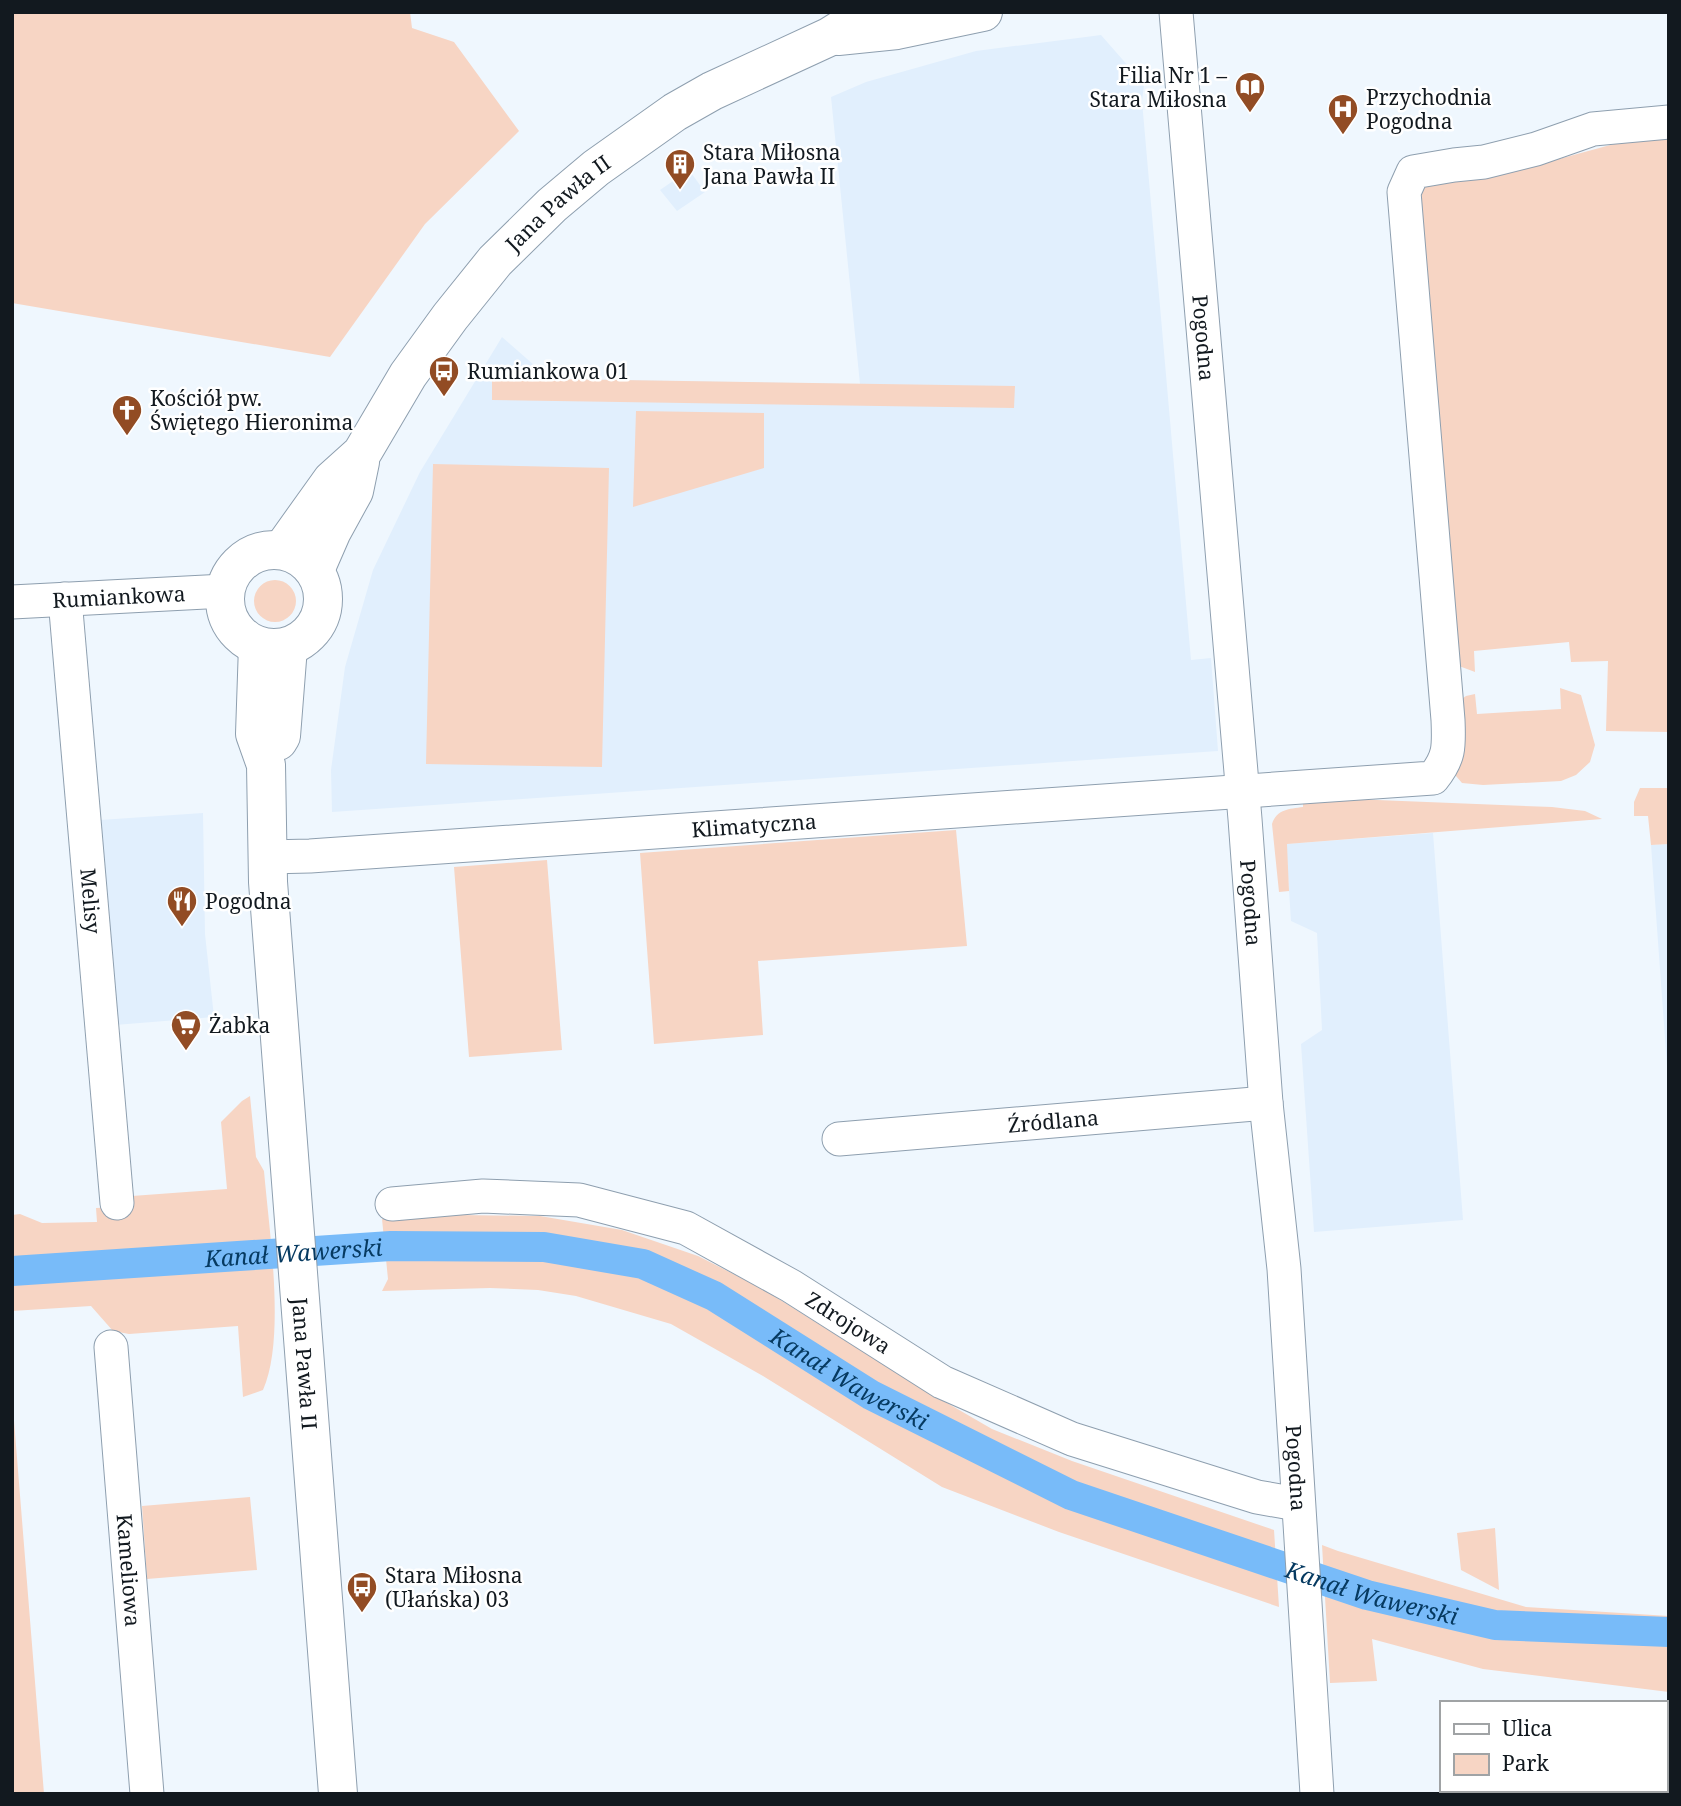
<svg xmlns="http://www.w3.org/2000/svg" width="1681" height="1806" viewBox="0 0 1681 1806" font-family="'Noto Serif',serif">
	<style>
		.built { fill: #e1effd }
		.green { fill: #f7d5c4 }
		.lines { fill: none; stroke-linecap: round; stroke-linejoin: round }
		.canal { stroke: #78bbf9; stroke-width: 30 }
		.street-casing { stroke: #8e9faf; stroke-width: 35 }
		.secondary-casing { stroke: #8e9faf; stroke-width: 40 }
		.street { stroke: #fff; stroke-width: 33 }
		.secondary { stroke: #fff; stroke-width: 38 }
		.labels { text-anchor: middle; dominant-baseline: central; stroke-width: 5; stroke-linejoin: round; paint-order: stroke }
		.poi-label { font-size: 21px; fill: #12191f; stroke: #fff; text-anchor: start }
		.street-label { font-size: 21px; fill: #12191f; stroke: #fff }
		.water-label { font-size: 23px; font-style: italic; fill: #063a61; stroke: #fff }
	</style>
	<rect width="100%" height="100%" fill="#eff7fe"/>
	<path class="built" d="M1101,35L1144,84L1142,101L1191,660L1211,658L1218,751L332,812L331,770L345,667L373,570L420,472L502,337L550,379L860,384L831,97L866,82L976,51Z
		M689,170L705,192L677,211L660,190Z
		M203,813L205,934L214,1017L115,1025L100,820Z
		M1433,833L1463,1220L1314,1232L1301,1044L1322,1030L1317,933L1291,921L1286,844Z
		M1669,844V1066H1667L1651,845Z"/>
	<path class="green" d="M12,12H410L412,28L454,42L519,131L425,224L330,357L12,303Z
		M1669,136V732L1606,731L1608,661L1571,662L1569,642L1474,651L1475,672L1459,666L1418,203L1423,186L1511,172L1636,138Z
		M492,378L1015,386L1014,408L492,400Z
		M636,411L764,413V468L633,507Z
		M433,464L609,468L602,767L426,764Z
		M254 601a21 21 0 1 1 42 0a21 21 0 1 1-42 0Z
		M1560,688L1581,695L1595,745L1590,762L1576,775L1561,781L1483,785L1462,783L1456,776L1455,704L1466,696L1475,694L1477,714L1561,709Z
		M1640,788H1669V844L1651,845L1648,816H1634V802Z
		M1303,797L1552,807L1585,811L1602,819L1287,844L1289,891L1279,892L1272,824C1277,809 1289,809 1303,807Z
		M956,830L967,946L758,961L763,1035L654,1044L640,853Z
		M547,860L562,1050L469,1057L454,867Z
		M250,1096L256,1157L264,1171C269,1230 286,1339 263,1390L243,1397L238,1326L129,1334L113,1331L91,1306L12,1311V1215L20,1214L42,1223L97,1222L96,1208L134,1206L132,1196L227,1189L221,1122L242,1101Z
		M460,1215L540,1216L622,1230L698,1256L763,1289L916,1385L992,1429L1072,1461L1274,1530L1279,1607L1059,1532L942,1487L763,1376L671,1324L576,1296L538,1290L490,1288L382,1291L388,1279L382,1219Z
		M12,1402L13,1408L44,1794H12Z
		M250,1497L257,1570L147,1579L142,1506Z
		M1495,1528L1499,1590L1461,1570L1457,1533Z
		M1322,1545L1338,1551L1526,1607L1669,1616V1692L1483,1669L1372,1639L1377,1681L1330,1683Z"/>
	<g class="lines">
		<path class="canal" id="s1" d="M12,1271L391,1246L544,1247L643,1264L714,1296L871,1395L1071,1495L1367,1595L1495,1625L1669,1632"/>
		<g class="street-casing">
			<g id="street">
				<path id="s2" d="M1176,12L1245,819L1266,1103L1284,1269L1317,1794"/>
				<path id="s3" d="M65,599L117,1203"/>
				<path id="s4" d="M12,602L225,591"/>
				<path id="s5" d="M267,857L310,856L1433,778C1450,757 1449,746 1448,720L1404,192L1413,172L1454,165L1484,162L1536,149L1593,129L1669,122"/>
				<path id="s6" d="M839,1139L1266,1103"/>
				<path id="s7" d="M392,1204L483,1196L579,1200L686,1228L791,1286L942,1382L1072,1439L1257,1497L1297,1504"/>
				<path id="s8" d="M111,1347L147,1794"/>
			</g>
		</g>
		<g class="secondary-casing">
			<g id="secondary">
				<path d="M838,36L897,30L983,12"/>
				<circle cx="274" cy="599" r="49"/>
				<path id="s9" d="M282,550L332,480L362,453L408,375L450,317L495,261L552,205L596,168L675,112L712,91L829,37L869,12"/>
				<path d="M315,570L332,531L354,491L360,462"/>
				<path id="s10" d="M258,646L255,734L266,765L268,882L338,1794"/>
				<path d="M278,741L281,736L288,647"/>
			</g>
		</g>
		<use href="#street" class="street"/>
		<use href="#secondary" class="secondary"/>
	</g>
	<defs>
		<g id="library-pin" transform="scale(1.575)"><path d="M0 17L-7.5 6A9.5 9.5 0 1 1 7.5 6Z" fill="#924c24" stroke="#fff"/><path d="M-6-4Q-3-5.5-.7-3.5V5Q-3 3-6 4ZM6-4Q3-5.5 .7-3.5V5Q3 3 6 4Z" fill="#fff"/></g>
		<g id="hospital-pin" transform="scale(1.575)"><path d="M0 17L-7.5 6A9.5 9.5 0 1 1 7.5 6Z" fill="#924c24" stroke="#fff"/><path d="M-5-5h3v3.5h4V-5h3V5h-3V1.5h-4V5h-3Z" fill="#fff"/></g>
		<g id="building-pin" transform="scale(1.575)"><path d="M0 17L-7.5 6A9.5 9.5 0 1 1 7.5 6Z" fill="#924c24" stroke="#fff"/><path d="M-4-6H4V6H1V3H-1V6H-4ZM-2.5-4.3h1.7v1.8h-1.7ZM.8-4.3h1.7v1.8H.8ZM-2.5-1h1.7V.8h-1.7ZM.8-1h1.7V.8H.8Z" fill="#fff"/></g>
		<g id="bus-pin" transform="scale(1.575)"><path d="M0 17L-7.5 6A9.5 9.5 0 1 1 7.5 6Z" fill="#924c24" stroke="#fff"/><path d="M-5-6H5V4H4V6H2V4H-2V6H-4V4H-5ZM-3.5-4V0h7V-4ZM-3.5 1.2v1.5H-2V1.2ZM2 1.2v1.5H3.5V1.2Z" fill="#fff"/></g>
		<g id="church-pin" transform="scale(1.575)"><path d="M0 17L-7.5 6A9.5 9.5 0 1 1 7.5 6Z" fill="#924c24" stroke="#fff"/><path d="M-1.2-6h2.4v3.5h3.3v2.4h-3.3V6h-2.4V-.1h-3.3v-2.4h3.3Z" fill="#fff"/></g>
		<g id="restaurant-pin" transform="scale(1.575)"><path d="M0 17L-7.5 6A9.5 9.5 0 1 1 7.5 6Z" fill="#924c24" stroke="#fff"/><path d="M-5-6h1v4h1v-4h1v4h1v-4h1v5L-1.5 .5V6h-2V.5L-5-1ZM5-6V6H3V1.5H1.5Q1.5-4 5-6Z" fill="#fff"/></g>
		<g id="supermarket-pin" transform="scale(1.575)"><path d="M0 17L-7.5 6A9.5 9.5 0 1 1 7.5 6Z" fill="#924c24" stroke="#fff"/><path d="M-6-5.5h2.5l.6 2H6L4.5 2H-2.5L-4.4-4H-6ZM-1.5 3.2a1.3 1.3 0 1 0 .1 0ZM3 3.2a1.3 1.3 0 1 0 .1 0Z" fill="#fff"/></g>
	</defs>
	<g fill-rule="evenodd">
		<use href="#library-pin" x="1250" y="87"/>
		<use href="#hospital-pin" x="1343" y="109"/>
		<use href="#building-pin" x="680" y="164"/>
		<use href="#bus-pin" x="444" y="371"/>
		<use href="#church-pin" x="127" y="410"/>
		<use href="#restaurant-pin" x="182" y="901"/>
		<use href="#supermarket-pin" x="186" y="1025"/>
		<use href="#bus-pin" x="362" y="1587"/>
	</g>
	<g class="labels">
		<g class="poi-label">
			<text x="1227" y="75" text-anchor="end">Filia Nr 1 –<tspan x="1227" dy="24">Stara Miłosna</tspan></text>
			<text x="1366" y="97">Przychodnia<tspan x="1366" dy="24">Pogodna</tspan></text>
			<text x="703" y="152">Stara Miłosna<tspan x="703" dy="24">Jana Pawła II</tspan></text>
			<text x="467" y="371">Rumiankowa 01</text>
			<text x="150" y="398">Kościół pw.<tspan x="150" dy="24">Świętego Hieronima</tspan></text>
			<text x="205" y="901">Pogodna</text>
			<text x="209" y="1025">Żabka</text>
			<text x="385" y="1575">Stara Miłosna<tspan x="385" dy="24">(Ułańska) 03</tspan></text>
		</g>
		<g class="street-label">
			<text stroke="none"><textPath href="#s9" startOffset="446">Jana Pawła II</textPath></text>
			<text stroke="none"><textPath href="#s2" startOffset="327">Pogodna</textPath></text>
			<text stroke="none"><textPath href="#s4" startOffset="107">Rumiankowa</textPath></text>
			<text stroke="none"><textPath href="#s5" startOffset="488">Klimatyczna</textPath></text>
			<text stroke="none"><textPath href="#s3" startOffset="303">Melisy</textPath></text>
			<text stroke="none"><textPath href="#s2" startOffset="894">Pogodna</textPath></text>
			<text stroke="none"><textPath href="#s6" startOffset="215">Źródlana</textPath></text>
			<text stroke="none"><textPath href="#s7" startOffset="486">Zdrojowa</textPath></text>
			<text stroke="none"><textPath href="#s10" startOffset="721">Jana Pawła II</textPath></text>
			<text stroke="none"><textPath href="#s2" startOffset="1461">Pogodna</textPath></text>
			<text stroke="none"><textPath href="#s8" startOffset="224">Kameliowa</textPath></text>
		</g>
		<g class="water-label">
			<text stroke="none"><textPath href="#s1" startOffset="282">Kanał Wawerski</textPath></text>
			<text stroke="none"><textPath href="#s1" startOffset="870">Kanał Wawerski</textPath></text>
			<text stroke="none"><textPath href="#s1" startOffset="1437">Kanał Wawerski</textPath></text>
		</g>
	</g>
	<rect width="1681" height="1806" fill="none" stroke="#12191f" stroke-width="28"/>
	<rect x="1440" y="1701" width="228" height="91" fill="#ffffff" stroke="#a0a3a5" stroke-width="2"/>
	<rect x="1454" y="1724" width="35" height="10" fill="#ffffff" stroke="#a0a3a5" stroke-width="2"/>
	<text x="1502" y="1736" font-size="21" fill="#12191f">Ulica</text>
	<rect x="1454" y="1754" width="35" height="21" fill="#f7d5c4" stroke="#a0a3a5" stroke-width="2"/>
	<text x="1502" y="1771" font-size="21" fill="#12191f">Park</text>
</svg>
